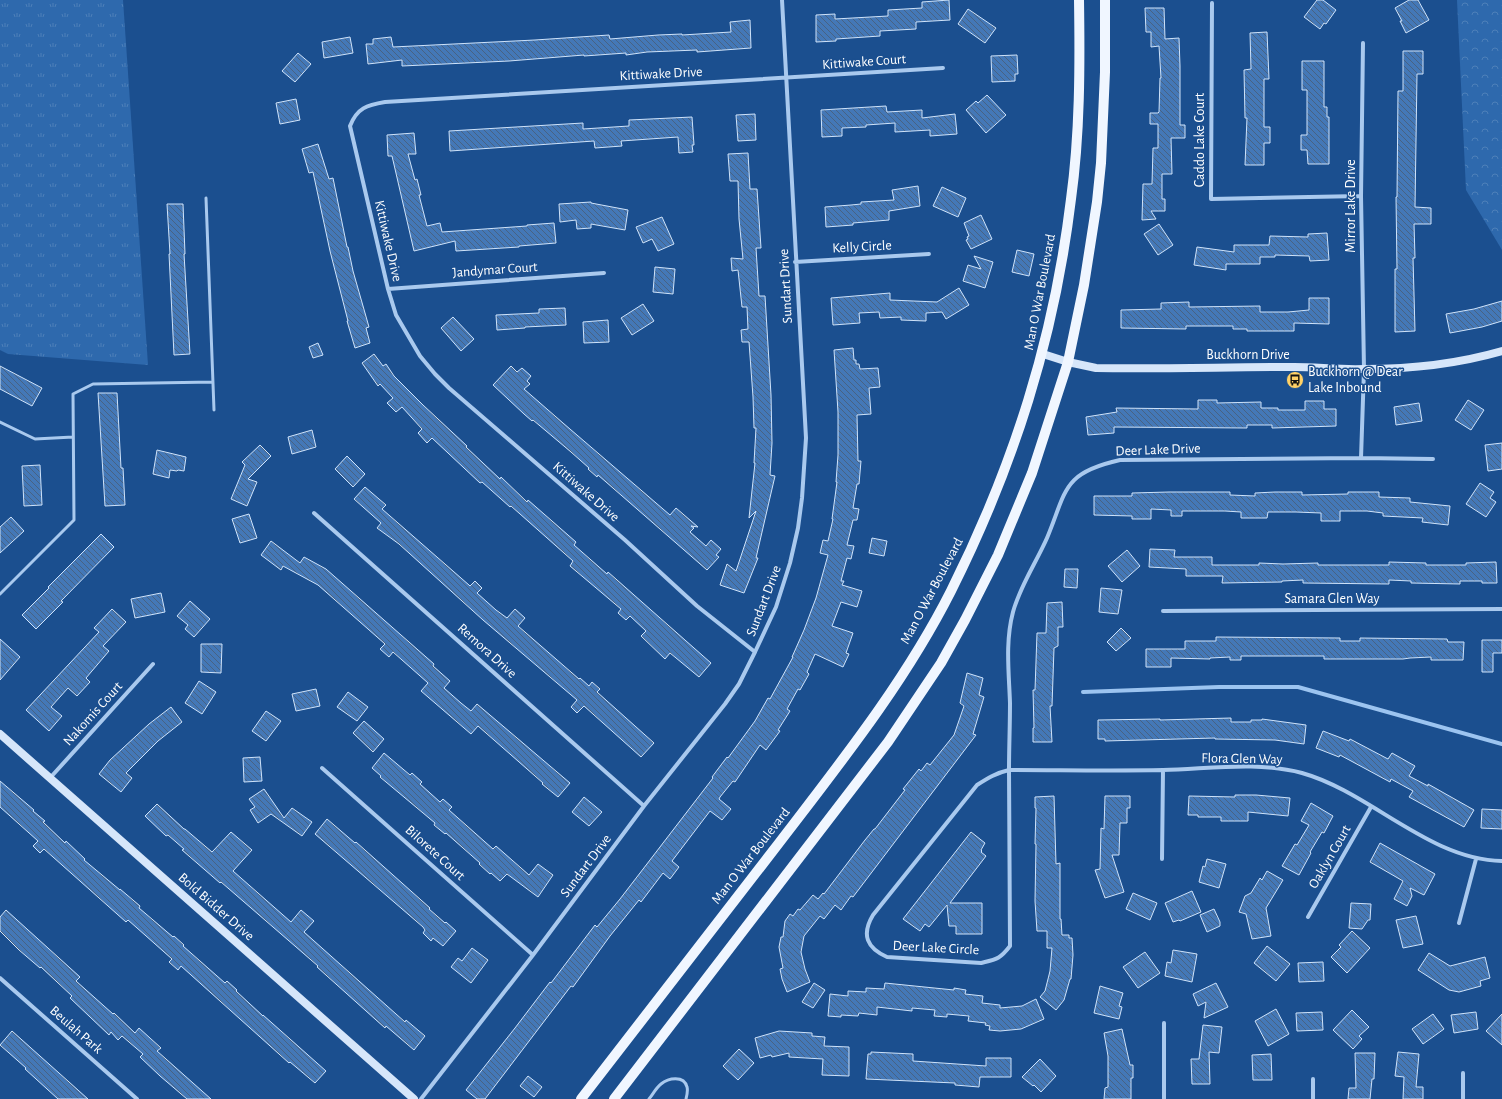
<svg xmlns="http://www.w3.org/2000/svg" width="1502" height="1099" viewBox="0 0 1502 1099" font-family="'Alegreya Sans',sans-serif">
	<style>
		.grass { fill: url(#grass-tufts) }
		.forest { fill: url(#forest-crowns) }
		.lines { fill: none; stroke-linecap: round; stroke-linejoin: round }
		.stream { stroke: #9cc4f0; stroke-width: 4 }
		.building { fill: url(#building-back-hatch); stroke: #cfe3fa }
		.lane { stroke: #a9c9ee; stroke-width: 3 }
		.street { stroke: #a9c9ee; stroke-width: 4 }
		.secondary { stroke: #d6e6fa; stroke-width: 8 }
		.primary { stroke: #f0f6ff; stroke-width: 10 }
		.labels { text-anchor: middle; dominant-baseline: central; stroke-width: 3; stroke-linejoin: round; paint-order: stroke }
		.street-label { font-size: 14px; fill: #fff; stroke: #1b4f8f }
		.poi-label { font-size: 14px; fill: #fff; stroke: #1b4f8f; text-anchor: start }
	</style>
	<defs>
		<pattern id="grass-tufts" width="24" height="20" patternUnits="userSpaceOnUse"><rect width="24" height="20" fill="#2e69ad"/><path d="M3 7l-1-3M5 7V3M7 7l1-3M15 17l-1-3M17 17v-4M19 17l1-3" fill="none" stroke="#4d80b9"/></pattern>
		<pattern id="forest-crowns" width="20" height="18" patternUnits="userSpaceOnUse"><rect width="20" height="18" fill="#2e69ad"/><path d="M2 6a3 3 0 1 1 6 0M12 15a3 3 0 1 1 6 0" fill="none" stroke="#4d80b9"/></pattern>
		<pattern id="building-back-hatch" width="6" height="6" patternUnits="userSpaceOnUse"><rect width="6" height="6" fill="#4478b7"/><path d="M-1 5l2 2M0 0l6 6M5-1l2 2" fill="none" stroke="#486282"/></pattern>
	</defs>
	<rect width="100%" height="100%" fill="#1b4f8f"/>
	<path class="grass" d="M0,0H123L148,365L8,354L0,350Z"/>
	<path class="forest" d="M1457,0H1502V250L1466,190Z"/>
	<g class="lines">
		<path class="stream" d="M1083,692L1219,687H1298L1502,744"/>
	</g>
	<path class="building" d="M949,0L950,20L916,22V29L880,31V36L836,39V41L816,42V15L835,14V19L888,16V10L922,8V2Z
		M1317,0H1323L1336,10L1326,24L1324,23L1320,29L1304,17Z
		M1409,0H1418L1429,20L1406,33L1400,21H1402L1395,8Z
		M1145,8H1164L1165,39L1179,38L1180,66V125H1185V138H1171L1172,174H1162V199H1165V211H1151L1156,219L1142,220L1143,184H1152L1153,148H1158V124H1150V113H1158L1159,112L1160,78H1161L1159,46L1151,47V32H1146Z
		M968,9L996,28L985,43L958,24Z
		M750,20L751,48L697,52V50L647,52L626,55V53L584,56V55L509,61L402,66V60L368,64L366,44H373V39L391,37L393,47L535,40L609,35L610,39L658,35L682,34V35L731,32L730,22Z
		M1267,32L1269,79H1264V127H1270V143H1264V165H1245L1247,118H1245L1244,70L1251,69L1250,33Z
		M350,37L353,53L324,58L322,42Z
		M1403,51H1423V74H1417L1415,207L1431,208V224H1414L1415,258H1413L1415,331L1395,332V269H1397L1396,197H1397L1398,91H1403Z
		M298,53L311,64L295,82L282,71Z
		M1017,55L1018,74H1015V81L992,82L991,56Z
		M1302,61H1324V107H1327V117H1329V164H1308L1307,150H1301V135H1307V90H1302Z
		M987,95L1006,115L986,133L966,110L976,101L978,103Z
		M296,99L300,120L280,124L276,103Z
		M886,106L887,112L922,110V118L955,114L957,134L930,136V130L895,132V123L866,125V127L842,128V136L822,137L821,110Z
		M755,114L756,140L738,141L736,115Z
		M692,117L694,145H692L693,152L679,153L678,137L621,141L622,146L595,148L594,141L450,151L449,131L583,123V129L629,126V120Z
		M414,133L416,154H408L415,180L417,179L421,195H419L427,226L440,223L442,232L527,226V225L554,223L556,243L519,246V247L456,251L455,241L414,251L392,156H388L387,135Z
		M318,144L329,179L333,178L347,247H348L353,271L369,327L366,328L370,343L355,348L347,321H348L330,251L313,172L309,173L302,149Z
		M748,153L750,189H757L761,248H756L759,296H765L771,395L772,443L770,475L775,476L756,558H758L744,593L720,585L727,564L736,571L756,511L749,518L755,463H754L756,428H754L753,397L749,342H742L741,330L748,329L747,307H742L738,270L732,271L731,258L743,259L739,219L738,181H730L728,154Z
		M918,186L920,206L889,211V220L853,223V225L826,227L825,207L851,205L861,204V202L894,200L892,190Z
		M942,187L966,198L958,217L933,206Z
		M591,202V203L628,210L625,230L591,224V228L577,229L576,220L560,222L559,204Z
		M167,204H183L185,254H184L190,354L174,355L169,254H170Z
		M981,215L992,239L971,249L966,240L968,239L967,237L969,236L964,223Z
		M662,217L674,244L658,251L652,239L643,243L636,227Z
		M1159,224L1173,245L1158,255L1144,234Z
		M1327,233L1329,260L1310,261L1309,256L1275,255V257H1260V264H1226V270L1194,265L1197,247L1234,252V245H1269L1270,236L1308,237V234Z
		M1017,250L1034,254L1029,276L1012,272Z
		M974,256L993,262L985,288L963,281L968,265L981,269Z
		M655,267L675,269L673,294L653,292Z
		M959,288L969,305L946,319L942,312L926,313V321L901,320V317L880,318L879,312L859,313L860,323L833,325L831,298L890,293V300L937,302Z
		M1309,298H1329V324L1294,323V331H1247V329H1233V326H1186V329L1121,328V310L1161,309V303L1189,302V307L1260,306V312H1288L1309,310Z
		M1502,301V321L1482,327L1450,333L1446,314L1474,309Z
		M643,304L654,321L632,335L621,318Z
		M565,308L566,325L525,327V328L497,330L496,315L539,313V309Z
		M453,317L474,339L461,351L441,328Z
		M608,320L609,342L584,343L583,322Z
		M318,343L323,355L313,358L309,347Z
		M853,348L854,360H856V364H859L860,369L878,368L880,387L869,388L871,414L857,415L858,461H861L859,484H857L853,508L859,509L857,520H853L847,545L854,546L851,559L847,558L841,581H844L842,585L862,591L857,607L841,602L832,626L853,633L846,653L849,654L843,667L815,654L807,672L809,674L800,690L798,689L787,709L790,711L778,730L780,731L766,750L760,745L735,782L733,781L720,797L719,799L731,809L722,820L710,811L672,861L679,867L670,879L663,873L641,902L639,900L610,936L573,987L571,986L485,1099H477L466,1090L515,1028L550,982L551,983L595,925L597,927L620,899L713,778L712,777L727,757L728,758L755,721L768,698L770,699L793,657H792L804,630L816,598L828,555L820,553L823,540L828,541L833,519H832L837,482H836L838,455V412L834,350Z
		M374,354L383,366L386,364L394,376L423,405L467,446L466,447L500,479L501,477L527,502L528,500L576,542L574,545L607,574L608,572L711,663L699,677L670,653L665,659L641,636L646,631L630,616L626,620L618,613L621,609L570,566L573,561L511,506L510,507L482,482L480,483L432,438L427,443L418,433L422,429L402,407L396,412L387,403L393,398L380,384L378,386L362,363Z
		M0,366L42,388L32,406L0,389Z
		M511,366L517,372L522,368L531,376L527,381L530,384L524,389L563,423L670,515L676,508L698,527L691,526L694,528L690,532L706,546L711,540L721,549L716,555L719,557L707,570L598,475L597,477L588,469L589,468L571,452L533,420L532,421L524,414L493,385Z
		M98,393H117L121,468H123L125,505L105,506Z
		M1198,400H1217V403L1261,402V408H1278V410H1305V401H1324V409H1336V426L1272,428V425H1247V428L1114,427V433L1088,435L1086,417L1117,412L1116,408L1198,409Z
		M1468,400L1484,410L1471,430L1455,420Z
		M1419,403L1422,421L1396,425L1394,407Z
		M312,430L316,447L292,454L288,437Z
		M1502,443V469L1488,471L1485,445Z
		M260,445L271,456L248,479L257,482L247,506L231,499L245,465L242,462Z
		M157,450L186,457L184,471L178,470L177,471L170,470L169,478L153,474Z
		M347,456L365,474L353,487L335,469Z
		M40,465L42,505L24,506L22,466Z
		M1480,483L1494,492L1490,498L1496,502L1486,517L1466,504Z
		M365,487L386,505L382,509L469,585L470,586L475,581L482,588L477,593L496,610L507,618L515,609L525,618L518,626L579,679L580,678L589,686L592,682L600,689L597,692L654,743L641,757L584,706L577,713L571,707L577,700L483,620L399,544L377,528L381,523L354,499Z
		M1169,492H1230V495L1255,496V493L1275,492H1302V495L1348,494V492H1379V497L1410,498V502L1450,506L1448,525L1422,522L1423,518L1383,516V513L1367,511H1340V521H1321V513L1296,512H1268L1267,518H1241V512L1225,511H1182V516H1171V510L1151,509V519H1132V516L1094,515V496H1132V493Z
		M249,514L257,538L240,543L232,519Z
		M11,517L24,531L0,553V527Z
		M101,534L114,547L61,601L63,602L36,629L22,615L49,588L48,587Z
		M872,538L887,541L884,556L869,553Z
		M271,541L300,563L304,557L326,569L434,664L433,666L450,681L444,688L461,703L471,711L477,704L570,783L558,797L542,784L543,783L478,726L471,734L421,691L428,683L393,652L389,657L380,649L385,644L343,607L318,585L283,566L281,570L261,555Z
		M1150,549L1175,550L1174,557H1212V565H1259V563L1283,564L1318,563V565H1389V562L1426,563V565H1466V563L1496,562L1497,583H1482V581H1460V584L1411,583V581L1389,580V584L1303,583V580L1282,581V582L1222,583L1223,576H1186V569L1149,567Z
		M1127,550L1140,566L1122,582L1108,566Z
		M1065,569H1078L1077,588L1064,587Z
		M1101,588L1122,590L1118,614L1099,612Z
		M161,593L165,612L135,618L131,599Z
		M190,601L210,619L194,637L185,629L188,625L177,616Z
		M1062,602L1063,627H1058V646L1054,648L1052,706H1050L1052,742H1033V728H1034L1033,690H1035L1037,633H1046L1047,603Z
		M112,609L126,622L103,646L109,651L86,678L90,682L77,696L68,688L51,707L62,716L49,731L26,710L99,632L94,628Z
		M1121,628L1131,638L1116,651L1107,642Z
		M1216,637L1340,638V641H1360V638L1447,639L1448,642H1464L1463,660H1431V657L1410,658L1403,659H1324V656H1241V660H1230V657L1210,658V659L1171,658V667H1146V649H1185V641H1216Z
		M0,639L20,657L0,680Z
		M1482,640H1502V653H1493V672H1482Z
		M201,644H222L221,673L201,672Z
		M967,673L983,678L979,695L984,697L973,734L976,735L853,897L851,896L841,910L835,905L824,919L820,916L804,936L801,952L805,969L810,982L787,992L782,979L780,969L783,968L779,947L781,937H783L785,921L790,914L793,916L798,909L800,910L813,895L818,899L823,893L824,894L865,840L874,829H875L905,790L903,789L919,769L921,771L927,763L930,765L954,735L964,706L960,703Z
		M199,681L216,692L202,714L185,703Z
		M316,689L320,706L296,711L292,694Z
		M348,692L368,707L357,721L337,707Z
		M171,707L182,722L158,741L126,773L132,778L121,792L99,774L110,760L149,724Z
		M266,711L281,721L266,741L252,731Z
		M1231,718V722H1251V720H1262V719L1306,725L1304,744L1275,740L1215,739V738L1105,741V739H1098V720L1160,719V720Z
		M364,721L384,739L373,752L353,733Z
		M1323,731L1349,741L1350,739L1388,759L1392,753L1415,766L1409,776L1428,786V784L1474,810L1464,827L1409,797L1413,791L1391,779L1390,782L1340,755L1339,757L1316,748Z
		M384,753L410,775L412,773L422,782L420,784L440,802L443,799L452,807L449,810L493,849L496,846L529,875L538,864L553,875L538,897L507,874L500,881L491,873L490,874L479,864L480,863L446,833L445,834L434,825L435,823L380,777L381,776L372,768Z
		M260,757L262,781L244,782L243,758Z
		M0,781L34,810L33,811L45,821L43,822L65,843L66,841L85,859L84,860L120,890V889L140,906L139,908L173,937L174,936L184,945L183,946L225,983L227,981L237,990L236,991L263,1016V1015L326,1071L315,1083L290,1062L289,1063L181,966L178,970L169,962L172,959L128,920L126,922L44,849L40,853L33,846L38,841L0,807Z
		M264,789L284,818L292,808L312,822L302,836L271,814L258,823L250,810L255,807L249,799Z
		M1235,795H1256L1290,798L1288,816L1248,812V821H1221V817H1198V815H1188L1189,796L1235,797Z
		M1054,796L1056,864L1060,863V919H1061L1062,935H1069V938H1072L1073,955L1071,979H1070L1064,1000L1056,1010L1040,997L1045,991L1050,971L1052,948H1047V931H1037L1035,901L1036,844H1035L1036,808H1035V797Z
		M1105,796H1130V808H1127V823H1120L1119,855H1112L1124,892L1105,898L1095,870L1100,869L1101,828L1104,829Z
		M584,797L602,812L589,826L572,812Z
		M1311,803L1333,816L1324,833L1322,832L1310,852L1311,853L1299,875L1282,866L1295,844L1297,845L1309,825L1301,821Z
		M157,804L184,829H185L212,852L231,832L252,850L233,871L291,922L301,910L314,921L304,932L405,1022L406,1020L425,1036L414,1050L386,1026L385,1028L317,967L318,966L221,882L220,883L182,850L184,849L168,835L166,836L145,816Z
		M1482,809L1502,810V829L1481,828Z
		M327,819L355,843L356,842L430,908L429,909L445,923L446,922L456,931L443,946L433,938L431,941L423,933L425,930L423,927L315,834Z
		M971,832L985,843L981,850L982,851L981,852L986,856L950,903H982V934H956V926H949L947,905L929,927L925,924L920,931L903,919Z
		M1380,843L1435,874L1424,895L1410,888L1412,896L1407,906L1394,899L1403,881L1370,862Z
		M1207,859L1226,864L1219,888L1199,882L1203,866L1205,867Z
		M1267,871L1283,880L1266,908L1271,936L1252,939L1246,914L1239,912L1245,896L1251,893L1260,878L1262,880Z
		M1192,891L1201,912L1180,921L1179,920L1173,922L1165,903Z
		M1133,893L1157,903L1150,920L1126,909Z
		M1351,903L1371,904L1370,920H1368L1362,929L1349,928Z
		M1214,909L1220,922V926L1207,932L1200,915Z
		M6,910L80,977L76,981L113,1014L114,1013L135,1033L139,1028L161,1048L157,1051L211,1099H187L160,1076L140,1057L143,1054L122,1036L118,1040L111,1032L109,1035L70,998L72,996L41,967L40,968L19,950L0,931V917Z
		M1416,916L1423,944L1403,948L1396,920Z
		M1352,931L1370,948L1347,973L1331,957L1341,947L1339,945Z
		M1267,946L1290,964L1276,981L1254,963Z
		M472,948L488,960L471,983L451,967L458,958L462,961Z
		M1173,950L1197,954L1192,982L1165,976L1167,962L1171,963Z
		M1145,952L1160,973L1138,988L1123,967Z
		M1429,953L1450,966L1485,957L1490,978L1480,981L1481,986L1459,992L1449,990L1418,970Z
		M1323,962L1324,981L1299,982L1298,963Z
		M814,983L825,990L813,1008L802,1002Z
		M885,983L954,990V988L966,990L965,994L983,996L982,1003L1000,1005V1008L1022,1006L1036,999L1044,1019L1021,1029L1000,1031L989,1030L990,1026L985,1025L986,1023L968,1021L969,1016L947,1014V1017L934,1016L935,1010L912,1008V1011L877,1007V1015L859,1013L858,1016L841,1015V1017L828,1016L830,994L848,996V991L866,992V988L884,989Z
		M1216,983L1228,1007L1204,1018L1206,1002L1198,1006L1193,994Z
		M1100,986L1123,993L1119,1006L1122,1007L1119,1019L1094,1013Z
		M1276,1009L1289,1034L1268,1046L1255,1021Z
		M1352,1010L1369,1027L1359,1036L1362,1039L1353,1049L1333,1030Z
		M1322,1012L1323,1030L1297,1031L1296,1013Z
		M1476,1012L1478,1029L1454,1033L1451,1015Z
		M1433,1014L1444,1029L1423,1044L1412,1029Z
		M1502,1014V1045L1486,1031Z
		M1203,1025L1222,1027L1219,1053L1209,1052L1210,1084H1192L1191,1059H1199Z
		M1122,1029L1130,1065H1133V1078H1131V1099H1104L1105,1088L1108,1087V1056L1104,1033Z
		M12,1031L59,1073L88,1099H58L25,1069L26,1068L0,1045Z
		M779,1031L812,1033V1036L825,1037L824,1046L849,1047V1076L822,1075L823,1059L789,1057V1053L772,1057L771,1055L760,1058L755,1038Z
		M739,1049L754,1063L738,1080L723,1066Z
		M871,1052L913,1054V1061L986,1066V1058H1011V1077H980L979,1087L955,1085V1083L866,1079L868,1054H871Z
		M1398,1052L1419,1054L1416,1087H1423V1099H1403L1404,1077L1395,1076Z
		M1355,1053H1375L1374,1079H1372L1370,1099H1348L1349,1088H1356Z
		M1271,1054L1272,1080H1253L1252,1055Z
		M1040,1059L1056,1076L1041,1092L1034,1085L1033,1086L1022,1077Z
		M528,1076L542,1087L534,1097L520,1086Z"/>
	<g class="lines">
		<path class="lane" d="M206,198L214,410
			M0,422L35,439L73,437
			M0,594L74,520L73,394L93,384L213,382
			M649,1099C653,1094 656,1088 661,1084C668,1078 684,1075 687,1087C688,1090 687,1095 686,1099"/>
		<path class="street" d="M1212,3L1211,199L1361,196
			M795,262L929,254
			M388,289L604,273
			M1361,458L1364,369L1361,196L1363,43
			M1433,459L1361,458L1120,460C1062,473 1067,490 1047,538C1036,563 1020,586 1013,612C1005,642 1009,673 1010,703C1010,726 1009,748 1009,770C1060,770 1112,771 1163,770C1209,769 1257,761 1302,773C1370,792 1429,860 1502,861
			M314,513L644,806
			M1163,611L1502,609
			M755,652L697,606L625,540L449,388L435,374L420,356L396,315L388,289L350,126C357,108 367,105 385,102L943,68
			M322,768L533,955
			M1009,770L1010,946C1000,959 997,959 981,963L887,957C867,948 861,935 873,915L977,785C988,778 996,773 1009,770Z
			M50,778L153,664
			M1162,859L1163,770
			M1308,917L1371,807
			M1459,923L1476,859
			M0,978L137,1099
			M1164,1023V1099
			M1463,1073V1099
			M1313,1079V1099
			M421,1099L533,955L644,806L725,704L739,684L755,652L776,607L790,563L798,528L802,498L806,438L782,0"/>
		<path class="secondary" d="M1043,354L1068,362L1096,368C1162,369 1228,367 1294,367C1317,367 1340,370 1364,369C1411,369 1457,364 1502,351
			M0,734L414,1099"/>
		<path class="primary" d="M581,1099C647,1014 713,928 779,843C841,762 905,682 951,591C1014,465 1054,339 1071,199C1080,134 1080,66 1079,0
			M614,1099L888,742L941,663L965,620L998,555L1032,473L1068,362L1084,285L1097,202L1101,163L1105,72V0"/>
	</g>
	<defs>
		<g id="bus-disc" transform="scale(0.9)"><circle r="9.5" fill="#ffd166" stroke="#1b4f8f"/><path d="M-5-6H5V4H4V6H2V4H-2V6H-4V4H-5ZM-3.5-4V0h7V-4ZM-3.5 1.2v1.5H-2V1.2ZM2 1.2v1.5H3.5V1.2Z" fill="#111"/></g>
	</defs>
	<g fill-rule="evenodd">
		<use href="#bus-disc" x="1295" y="380"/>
	</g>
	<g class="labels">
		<g class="street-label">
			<text transform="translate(864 62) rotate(-4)">Kittiwake Court</text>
			<text transform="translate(661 74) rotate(-3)">Kittiwake Drive</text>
			<text transform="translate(1200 140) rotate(-90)">Caddo Lake Court</text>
			<text transform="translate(1351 206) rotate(-90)">Mirror Lake Drive</text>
			<text transform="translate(388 241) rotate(77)">Kittiwake Drive</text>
			<text transform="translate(862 247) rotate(-3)">Kelly Circle</text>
			<text transform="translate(495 270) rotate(-4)">Jandymar Court</text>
			<text transform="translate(786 286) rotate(-93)">Sundart Drive</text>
			<text transform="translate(1040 292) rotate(-79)">Man O War Boulevard</text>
			<text x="1248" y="355">Buckhorn Drive</text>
			<text transform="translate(1158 450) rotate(-2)">Deer Lake Drive</text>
			<text transform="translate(586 492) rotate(41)">Kittiwake Drive</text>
			<text transform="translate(932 591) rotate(-62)">Man O War Boulevard</text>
			<text x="1332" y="599">Samara Glen Way</text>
			<text transform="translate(764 601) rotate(-69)">Sundart Drive</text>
			<text transform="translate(487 651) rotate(42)">Remora Drive</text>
			<text transform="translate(93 714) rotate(-48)">Nakomis Court</text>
			<text transform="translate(1242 759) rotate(1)">Flora Glen Way</text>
			<text transform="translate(435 853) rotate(42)">Bilorete Court</text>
			<text transform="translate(751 856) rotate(-52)">Man O War Boulevard</text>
			<text transform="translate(1330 857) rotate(-60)">Oaklyn Court</text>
			<text transform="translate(586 866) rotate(-53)">Sundart Drive</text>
			<text transform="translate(216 907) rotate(41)">Bold Bidder Drive</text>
			<text transform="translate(936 948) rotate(3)">Deer Lake Circle</text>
			<text transform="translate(76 1030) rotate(41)">Beulah Park</text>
		</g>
		<g class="poi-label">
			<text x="1308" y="372">Buckhorn @ Dear<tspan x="1308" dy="16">Lake Inbound</tspan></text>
		</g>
	</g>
</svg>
